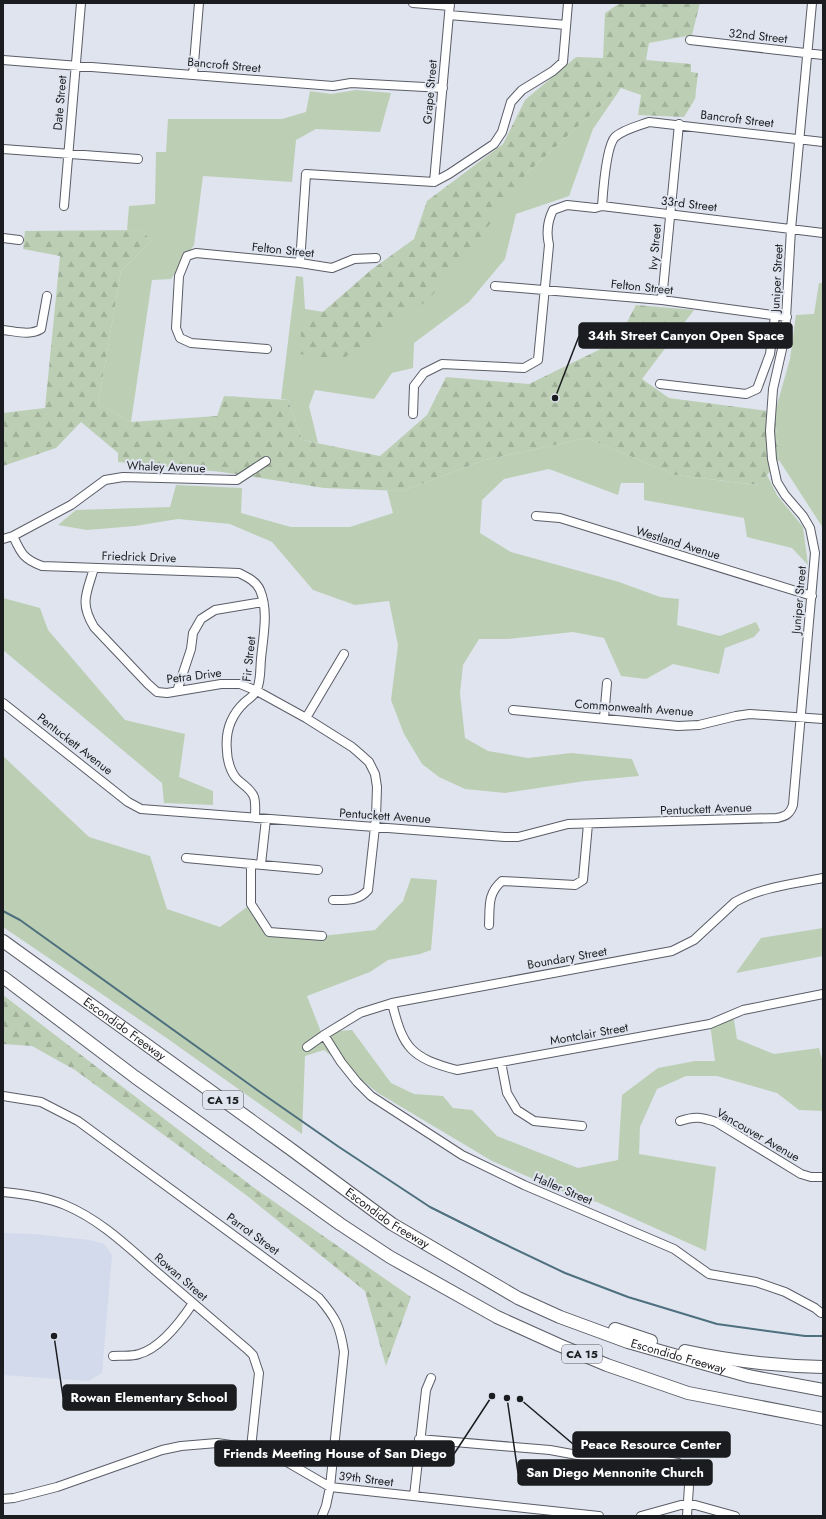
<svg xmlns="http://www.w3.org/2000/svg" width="826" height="1519" viewBox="0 0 826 1519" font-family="Jost,sans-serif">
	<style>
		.built { fill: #d3daec }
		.grass { fill: #bccfb4 }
		.forest { fill: url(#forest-firs) }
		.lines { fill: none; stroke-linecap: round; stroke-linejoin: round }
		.stream { stroke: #4d6f7e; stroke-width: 2 }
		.minor-casing { stroke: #5a5d67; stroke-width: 10 }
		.highway-casing { stroke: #5a5d67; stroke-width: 14 }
		.minor { stroke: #fff; stroke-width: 8 }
		.highway { stroke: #fff; stroke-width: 12 }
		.labels { text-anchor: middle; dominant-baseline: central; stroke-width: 4; stroke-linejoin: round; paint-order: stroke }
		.shield { fill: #dfe4ef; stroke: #56585e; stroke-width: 1 }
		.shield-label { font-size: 11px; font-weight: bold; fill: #1b1c20 }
		.street-label { font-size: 12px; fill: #1b1c20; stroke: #dfe4ef }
		.leader { fill: none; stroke: #1b1c20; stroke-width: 1.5 }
		.callout-dot { fill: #1b1c20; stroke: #dfe4ef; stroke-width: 1.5 }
		.callout { fill: #1b1c20; stroke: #1b1c20; stroke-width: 1.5 }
		.callout-label { font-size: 13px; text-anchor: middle; font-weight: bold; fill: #fff }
	</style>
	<defs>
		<pattern id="forest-firs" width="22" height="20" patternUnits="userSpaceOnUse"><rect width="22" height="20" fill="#bccfb4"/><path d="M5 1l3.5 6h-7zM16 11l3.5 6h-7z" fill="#a1b19a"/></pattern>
	</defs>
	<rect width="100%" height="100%" fill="#dfe4ef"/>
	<path class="built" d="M3,1233L33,1234L90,1240L104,1244L112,1255L102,1373L88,1381L3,1375Z"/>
	<path class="grass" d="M621,88L593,129L569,196L516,214L505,259L469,302L414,343L413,368L392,373L374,399L315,390L309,406L318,443L302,440L288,400L281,399L296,276L303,277L305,309L324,312L301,331L526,174L587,118Z
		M356,90L391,93L380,132L316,129L296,140L292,182L203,176L194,245L171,279L152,280L131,422L98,404L121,271L151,241L142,230H127L129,206L155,204L156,152H166L168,119H282L306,112L310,91L331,94Z
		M819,283H823V528L779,460L775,412L790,359L796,315L814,314Z
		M587,438L675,475L758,485L767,475L777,495L803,527L808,565L792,548L747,537L744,518L644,500V483H621L618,495L549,469L504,479L482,500L480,533L511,552L619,582L660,597L679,599L677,625L720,636L756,622L760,630L754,637L725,648L719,674L673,664L646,679L621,676L604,638L573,632L508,639H479L463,665L460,693L465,738L488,751L528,758L571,753L632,759L639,776L585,781L505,793L465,789L439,777L422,764L404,734L391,700L398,645L389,601L355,605L313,590L272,542L230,524L178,519L135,526L87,530L58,525L76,510L170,507L176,485L242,488L241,513L291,527H350L393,513L387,490L402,491L485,460Z
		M3,598L40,608L48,630L125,720L185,734L179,777L213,791V805L164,803L162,783L3,650Z
		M3,756L89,837L150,856L167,909L220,927L251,904L269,932L322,936L375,930L403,901L411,878L437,880L431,950L420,954L388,960L370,972L307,996L321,1032L352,1030L391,1083L414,1094L443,1096L453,1108L472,1110L497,1136L578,1168L618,1160L622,1095L658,1068L695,1061H715L710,1024L733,1014L737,1039L774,1054L819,1048L823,1063V1111L799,1110L777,1093L717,1076H686L657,1089L640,1127L639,1154L716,1167L706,1251L597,1202L580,1199L492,1161L378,1093L324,1050L305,1056L302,1134L168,1039L3,927Z
		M823,928V956L736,973L761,938Z"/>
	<path class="forest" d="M620,3H700L692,35L649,43L646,60L691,64V72L698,73L695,99L684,117L638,115L641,95L621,88L587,118L526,174L468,254L428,300L341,360L300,354L301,331L371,270L414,239L427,201L503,144L525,100L576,57L603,58L605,13Z
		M142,230L151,241L121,271L98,404L131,422L217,416L224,396L288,400L302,440L380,456L427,415L446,377L529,384L617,341L636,305L694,310L642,379L669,398L775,412L779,460L759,485L675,475L587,438L485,460L402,491L324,488L222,472L118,462V453L81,422L56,448L3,466V413L45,408L60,256L23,249L25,231Z
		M3,995L253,1187L411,1297L386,1366L365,1291L246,1195L75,1070L32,1046L3,1044Z"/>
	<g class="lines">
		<path class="stream" d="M3,911L20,920L260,1092L339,1147L430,1207L498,1241L565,1273L628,1297L717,1324L805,1336H823"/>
		<g class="minor-casing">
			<path id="minor" d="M413,3L450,6
				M449,15L566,25
				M690,40L823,55
				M3,60L333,86L351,83L443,88
				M193,75L199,3
				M3,149L138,159
				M434,182L449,174L494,144L502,132L511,102L522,90L553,71L563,62L568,3
				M434,182L450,3
				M64,206L81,3
				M602,206C603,192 606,146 615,137C624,129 638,126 649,122L823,142
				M3,238L19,240
				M300,263L306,174L434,182
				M495,286L662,300L787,317
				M662,300L679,124
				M3,330C15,331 30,336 41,329L47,296
				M267,349L191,343L180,338L176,328L179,276L187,256L196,253L300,263L332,268L354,259L376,258
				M660,384L746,394L757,389L770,354L775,316
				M413,414L414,386L424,373L442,364L524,368L538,360L549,245C546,232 547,222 553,210L567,205L595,208L602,206L823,233
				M536,516L560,518L812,596
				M13,536C21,553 23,559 42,566L239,573C247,577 256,581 260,590C269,611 263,637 261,659C260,669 261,680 257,689C256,694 249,699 245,702C231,715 225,732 227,751C227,760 231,773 237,779C243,785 251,789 254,797C256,803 255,812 255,818
				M3,539L13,536L71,505L105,480L123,477L237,480L266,461
				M94,568C87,593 79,602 94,627L148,684L157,692L167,693L221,684H240L257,691L306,718L352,747L359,753L369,762L375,774L377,787L376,818L368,890C359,901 347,900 333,900
				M177,691L191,649L193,633L201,619L215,610L263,602
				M3,703L128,802L141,809L505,837H518L568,824L777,818C786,816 790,814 793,805L815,553L810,528L803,516L785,495L777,482L772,459L770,431L773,389L785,336L791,229L812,3
				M513,710L678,726L699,725L736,716L750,714L823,719
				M306,718L344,654
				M604,718L607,683
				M186,858L318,870
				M251,864V904L269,932L322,936
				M261,864L266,819
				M489,925C490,907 487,894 502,881L575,885L583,880L588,824
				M392,1003C403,1048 411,1058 457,1070L710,1024L743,1010L823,994
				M324,1035L341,1062L357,1082L371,1096L462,1155L524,1185L674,1249L709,1274L756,1282L785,1292L815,1308L821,1313H823
				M307,1047L324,1035L360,1013L392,1003L672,951L694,940L735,902C761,887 794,884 823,878
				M501,1062L507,1093L517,1110L534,1121L582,1126
				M3,1096L41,1102L78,1121L319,1298C336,1318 340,1326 344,1352L330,1487L326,1506L322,1516
				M680,1121C695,1116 701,1117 716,1122L801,1174L811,1177H823
				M3,1192C24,1194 46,1197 65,1205C101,1220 129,1248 158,1273C188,1299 218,1324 248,1350L253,1355L259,1373L251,1448
				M113,1356C121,1355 131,1357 139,1354C161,1348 181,1321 193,1303
				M419,1439L550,1450L599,1459L649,1458L678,1463L688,1474L689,1486L687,1516
				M414,1496L426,1390L431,1378
				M3,1499L14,1498L57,1487L162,1450L181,1446L217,1443L251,1448L280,1458L330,1487L599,1516
				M641,1516L688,1503L735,1516"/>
		</g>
		<g class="highway-casing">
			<g id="highway">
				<path id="s1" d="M3,941L292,1150L392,1224L518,1298L560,1317L628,1342L748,1376L823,1390"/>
				<path d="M3,977L135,1077L340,1224L390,1257L497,1317L559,1345L607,1365L688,1393L823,1419"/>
				<path d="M615,1329L651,1341"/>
				<path d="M685,1351C731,1361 777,1366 823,1367"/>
			</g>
		</g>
		<use href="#minor" class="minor"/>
		<use href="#highway" class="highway"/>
	</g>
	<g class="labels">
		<g class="shield">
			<rect x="203" y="1091" width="40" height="18" rx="3"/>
			<rect x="562" y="1345" width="40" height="18" rx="3"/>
		</g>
		<g class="shield-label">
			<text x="223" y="1100">CA 15</text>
			<text x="582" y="1354">CA 15</text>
		</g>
		<g class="street-label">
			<text transform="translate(758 36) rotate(6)">32nd Street</text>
			<text transform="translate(224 65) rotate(5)">Bancroft Street</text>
			<text transform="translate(430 92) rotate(-85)">Grape Street</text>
			<text transform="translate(60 103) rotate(-85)">Date Street</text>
			<text transform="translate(737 119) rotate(7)">Bancroft Street</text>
			<text transform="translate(689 204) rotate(7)">33rd Street</text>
			<text transform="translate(655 247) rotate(-85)">Ivy Street</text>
			<text transform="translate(283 250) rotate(6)">Felton Street</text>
			<text transform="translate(777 278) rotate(-87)">Juniper Street</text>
			<text transform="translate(642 287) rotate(6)">Felton Street</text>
			<text transform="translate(166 467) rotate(2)">Whaley Avenue</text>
			<text transform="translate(678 543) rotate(17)">Westland Avenue</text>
			<text transform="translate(139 557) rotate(2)">Friedrick Drive</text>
			<text transform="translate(799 600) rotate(-85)">Juniper Street</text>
			<text transform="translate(249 659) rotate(-84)">Fir Street</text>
			<text transform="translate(194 676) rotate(-7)">Petra Drive</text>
			<text transform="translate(634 708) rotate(4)">Commonwealth Avenue</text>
			<text transform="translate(75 744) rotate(38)">Pentuckett Avenue</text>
			<text transform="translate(706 809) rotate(-2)">Pentuckett Avenue</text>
			<text transform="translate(385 816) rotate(4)">Pentuckett Avenue</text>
			<text transform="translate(567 958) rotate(-10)">Boundary Street</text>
			<text stroke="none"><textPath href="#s1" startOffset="150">Escondido Freeway</textPath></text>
			<text transform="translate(589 1034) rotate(-10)">Montclair Street</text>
			<text transform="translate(758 1135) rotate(30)">Vancouver Avenue</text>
			<text transform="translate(563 1189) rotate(23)">Haller Street</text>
			<text stroke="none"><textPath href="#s1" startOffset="474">Escondido Freeway</textPath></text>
			<text transform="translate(253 1234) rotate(36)">Parrot Street</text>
			<text transform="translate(181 1277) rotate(41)">Rowan Street</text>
			<text stroke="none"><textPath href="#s1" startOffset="798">Escondido Freeway</textPath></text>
			<text transform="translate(366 1479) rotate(7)">39th Street</text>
		</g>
	</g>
	<path class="leader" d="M555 398L579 336M54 1336L63 1397M520 1399L573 1444M492 1396L454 1454M507 1398L518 1473"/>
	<g class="callout-dot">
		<circle cx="555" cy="398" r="4"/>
		<circle cx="54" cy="1336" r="4"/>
		<circle cx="520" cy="1399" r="4"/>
		<circle cx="492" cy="1396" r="4"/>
		<circle cx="507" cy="1398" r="4"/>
	</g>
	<g class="callout">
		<rect x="579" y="323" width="213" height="25" rx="4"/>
		<rect x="63" y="1385" width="173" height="25" rx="4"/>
		<rect x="573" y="1432" width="157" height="25" rx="4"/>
		<rect x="215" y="1441" width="239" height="25" rx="4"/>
		<rect x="518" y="1460" width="194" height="25" rx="4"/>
	</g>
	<g class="callout-label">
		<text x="686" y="340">34th Street Canyon Open Space</text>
		<text x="149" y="1402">Rowan Elementary School</text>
		<text x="651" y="1449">Peace Resource Center</text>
		<text x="335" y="1458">Friends Meeting House of San Diego</text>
		<text x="615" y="1477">San Diego Mennonite Church</text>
	</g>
	<rect width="826" height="1519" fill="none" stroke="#1b1c20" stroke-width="8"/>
</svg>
